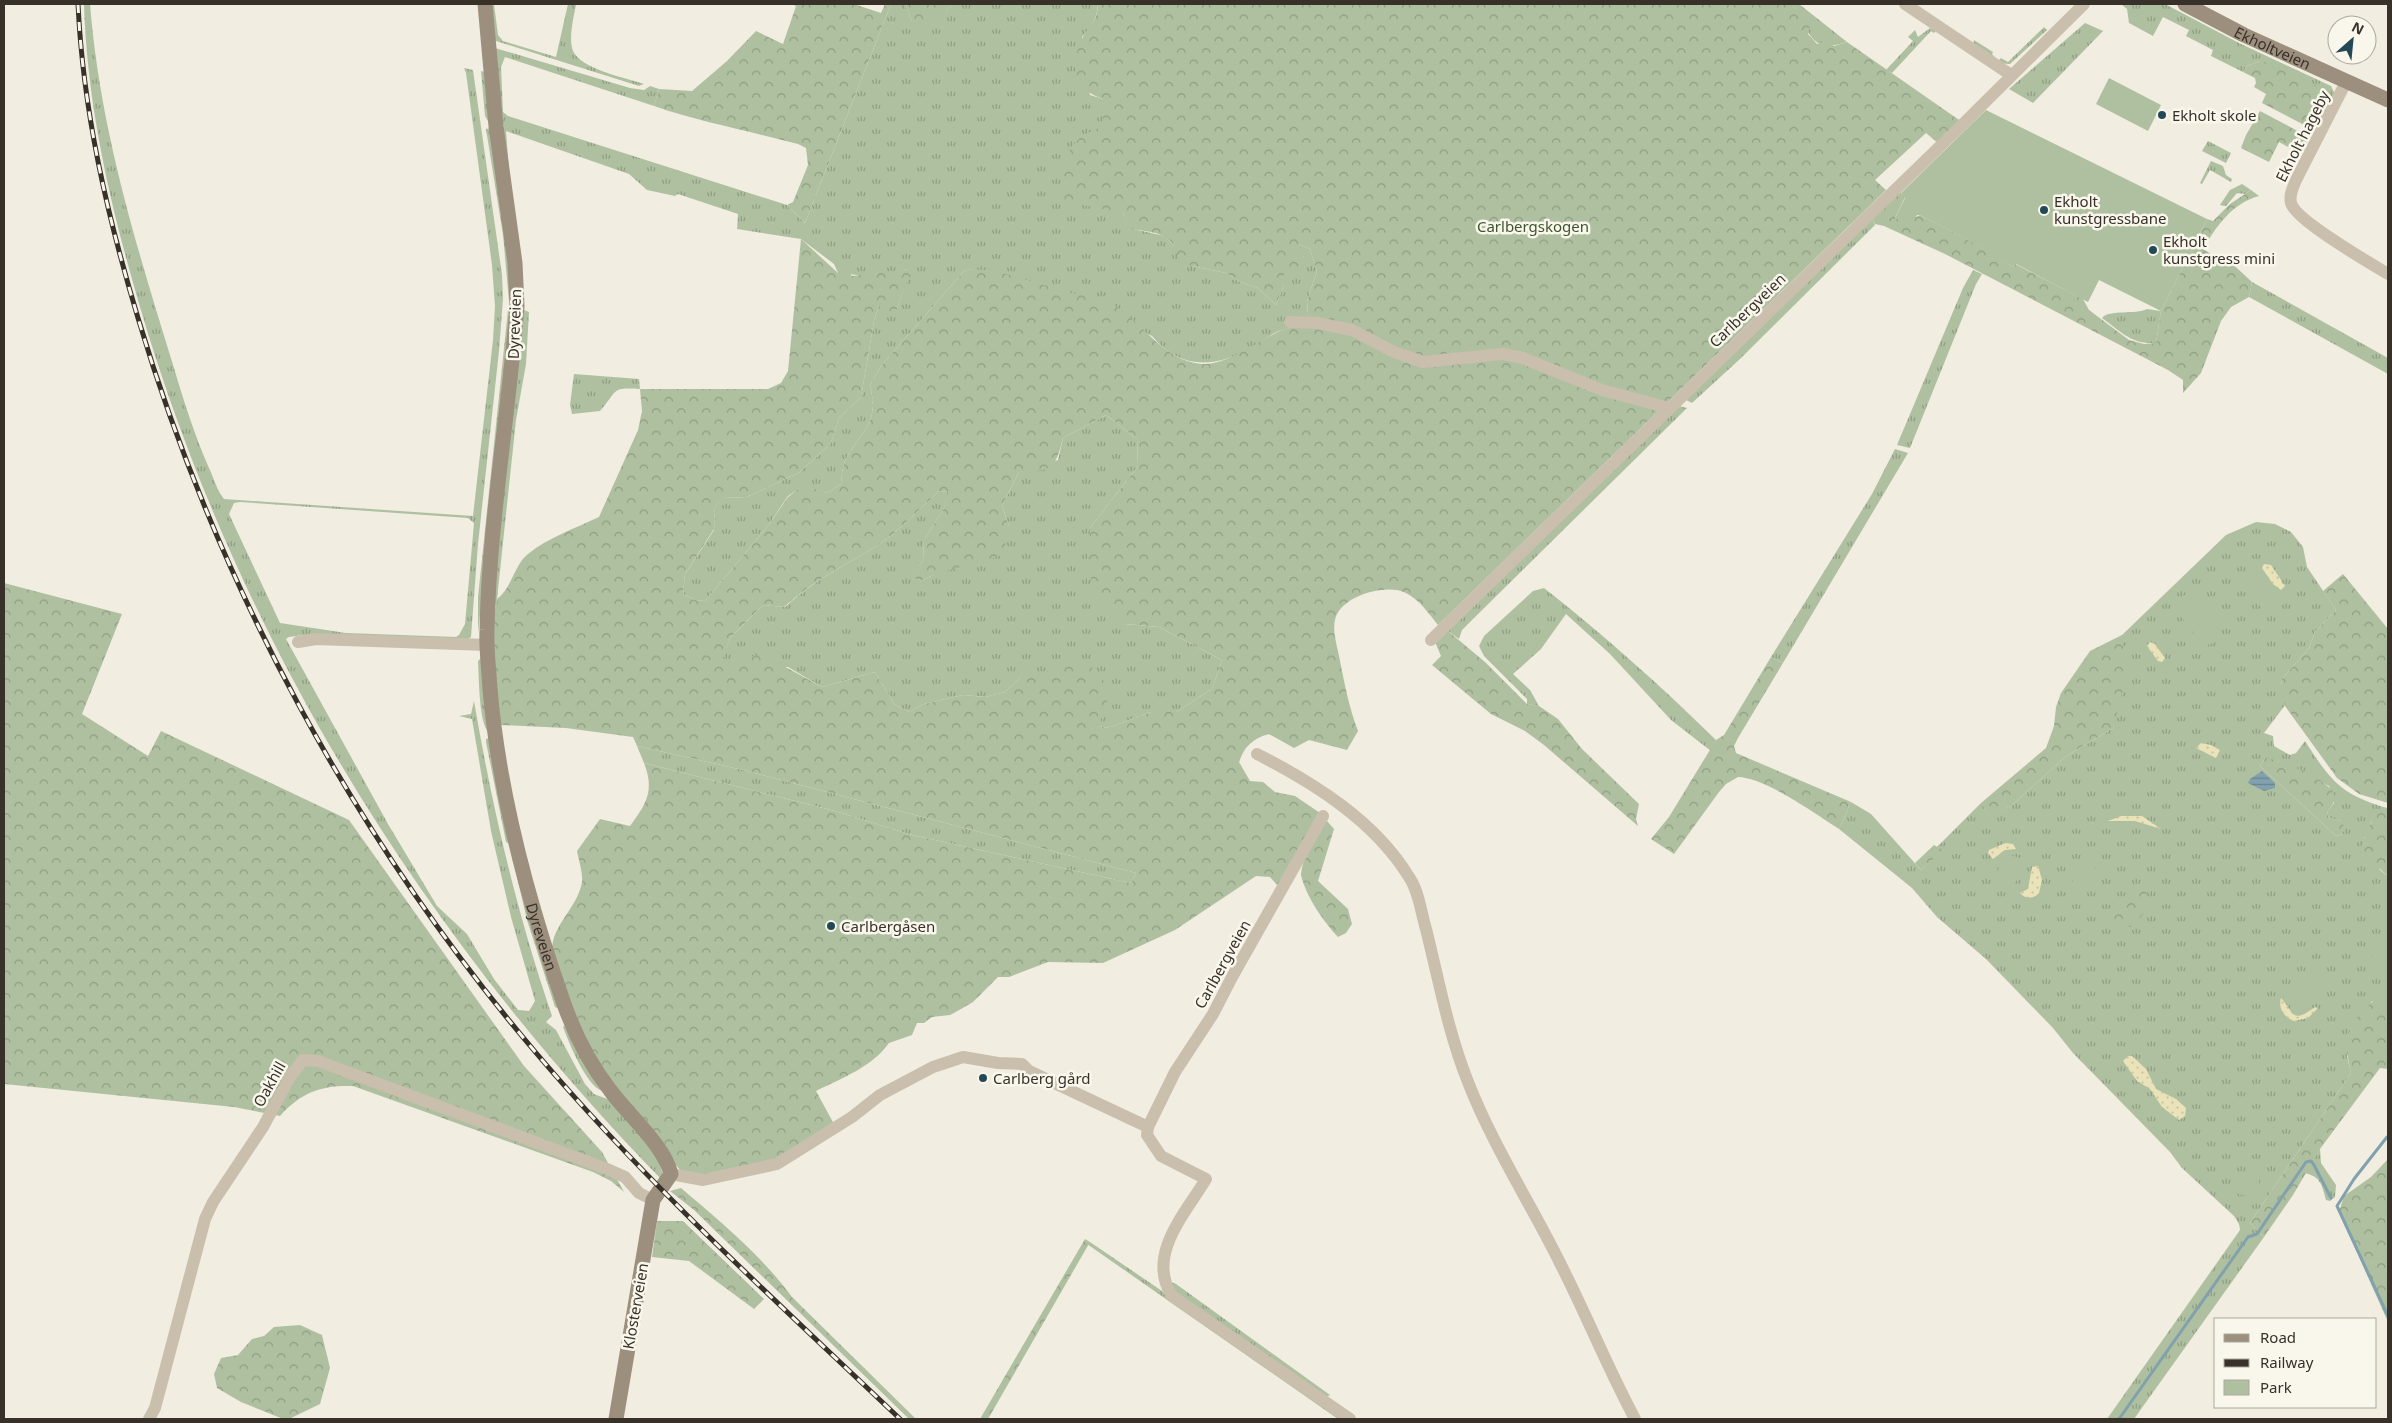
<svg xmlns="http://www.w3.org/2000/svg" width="2392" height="1423" viewBox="0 0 2392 1423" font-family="'Noto Sans',sans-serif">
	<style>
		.grass { fill: url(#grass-tufts); fill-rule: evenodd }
		.forest { fill: url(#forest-crowns); fill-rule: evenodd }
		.sand { fill: url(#sand-dots) }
		.park { fill: #afc0a0 }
		.water { fill: url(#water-rules) }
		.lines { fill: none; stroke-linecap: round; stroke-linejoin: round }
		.stream { stroke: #80a1ad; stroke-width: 3 }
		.street { stroke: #c9bfac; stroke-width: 12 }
		.secondary { stroke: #9d8f7d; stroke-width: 15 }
		.rail-casing { stroke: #37312a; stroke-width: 5 }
		.rail { stroke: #f9f6ec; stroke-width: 3; stroke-dasharray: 9; stroke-linecap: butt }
		.poi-dot { fill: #234856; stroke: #f9f6ec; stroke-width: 2 }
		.labels { text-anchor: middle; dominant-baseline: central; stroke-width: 5; stroke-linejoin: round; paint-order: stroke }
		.street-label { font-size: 15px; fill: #37312a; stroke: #f9f6ec }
		.poi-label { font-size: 15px; fill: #37312a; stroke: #f9f6ec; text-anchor: start }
		.park-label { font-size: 15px; fill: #3f5430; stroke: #f9f6ec }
	</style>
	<defs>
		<pattern id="grass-tufts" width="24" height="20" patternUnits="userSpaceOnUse" patternTransform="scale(1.25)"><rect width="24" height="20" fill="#afc0a0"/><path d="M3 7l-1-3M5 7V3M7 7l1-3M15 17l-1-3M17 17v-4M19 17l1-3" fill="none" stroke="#8f9d83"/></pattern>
		<pattern id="forest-crowns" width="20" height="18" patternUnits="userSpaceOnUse" patternTransform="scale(1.25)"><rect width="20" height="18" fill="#afc0a0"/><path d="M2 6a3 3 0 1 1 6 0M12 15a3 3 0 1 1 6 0" fill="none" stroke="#8f9d83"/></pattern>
		<pattern id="sand-dots" width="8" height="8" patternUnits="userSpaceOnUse" patternTransform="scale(1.25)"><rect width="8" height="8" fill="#eae3b9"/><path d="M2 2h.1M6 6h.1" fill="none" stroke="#c9c39f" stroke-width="1.8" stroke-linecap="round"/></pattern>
		<pattern id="water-rules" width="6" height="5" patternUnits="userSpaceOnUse" patternTransform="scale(1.25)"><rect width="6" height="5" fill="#80a1ad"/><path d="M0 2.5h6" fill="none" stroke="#6a848d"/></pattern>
	</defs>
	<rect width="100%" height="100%" fill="#f1ede0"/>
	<path class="grass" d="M84,4H90C100,130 137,248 174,368C184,402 195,436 209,468C214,479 217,490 224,499L473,516L493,340L495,306L492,265L466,73L464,68L473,70L502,275L503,298L499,351L478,544L471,637L468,639L303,635L289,637L286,639L388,824L437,906L467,934L494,979L518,1010L529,1011L535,1001L511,917L491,831L472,719L459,716L471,714L474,701C493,811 516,910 552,1016L546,1022L556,1030L585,1084L594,1094L610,1100L656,1153L663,1175L662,1180C421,933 238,639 140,307C111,208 87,107 84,4ZM240,502L468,518L474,523L465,624L459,635L456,637L346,633L280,623L229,514L234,503Z
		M490,4H494L498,35L503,41L556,57L568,4H576C574,17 568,38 573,51C581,69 626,78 644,84L639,86L496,41L494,39Z
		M891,4H905L912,21L946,11L952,4H1098C1097,19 1092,26 1082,37L1090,95L1103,99V128L1123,213L1133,229L1165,236L1192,266L1226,273L1238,281L1258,288L1276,305L1284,285V272L1299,244L1310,249L1317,271L1307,301L1309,326C1301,327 1293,327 1286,329C1274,331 1262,342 1252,348C1215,368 1180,370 1152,336C1099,311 1048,281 990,273C981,271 972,268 964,271L881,366L870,385C880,426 861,429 845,461C842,468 842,477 841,484L827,493L803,486L788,496L768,526L705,601L695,600L683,594L685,574L714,530L715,506L723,498L747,497L800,472L831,443L839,418L861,397L874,321L879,306L897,309L909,269L867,276L838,273L834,264L801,239L737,229L738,214L678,194L675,196L647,190L629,174L506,131L512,207L495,48L630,88L644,90L650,86L659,89L654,106L505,57L501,67L503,112L508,116L787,205L805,223Z
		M1792,4H1799L1847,42C1807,55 1811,29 1792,4Z
		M2121,4H2165L2239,43L2331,86L2335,94L2316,127L2324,105L2260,61L2247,66L2243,72L2211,56L2213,50L2186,36L2189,30L2163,17L2153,36L2129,23L2127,9Z
		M2085,23L2103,31L2033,103L2009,89Z
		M2044,27L2047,30L2010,64C1996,65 1984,52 1973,44L1974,40L1993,52L1992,54L1998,61L2001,58L2008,62Z
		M1930,28L1936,31L1934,33L1931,31L1892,73L1886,70L1913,41L1908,37L1915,30L1918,37Z
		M481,71L484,72L489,123L485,116Z
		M491,128L509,256V301L503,235L486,129Z
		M2208,141L2231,153L2226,163L2202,151Z
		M2211,161L2223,166L2226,175L2232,179L2231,182L2210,170L2202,184L2200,183Z
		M2242,184L2251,190L2245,194L2237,193L2226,206L2220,205L2230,190Z
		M1872,218L1875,225L1740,359L1692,403L1684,399Z
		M1973,270L1982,274L1976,284L1910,448L1897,445L1963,288Z
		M2252,282L2388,358V374L2249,297Z
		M2147,309L2161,311L2156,343C2132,345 2120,331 2102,318C2109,309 2136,315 2147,309Z
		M508,310H512L478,633V597Z
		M524,310L529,312L526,364L516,420L497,599L493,618V592Z
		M574,374L639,379L640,389C610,387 618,391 600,411L572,414L570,405Z
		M1679,406L1687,408L1472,620L1462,630L1459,639L1448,631Z
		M1106,415L1137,439L1138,466L1090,528L1125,624L1159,627L1222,660L1212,689L1176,712H1151L1108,728L1099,726L1021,677L1005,692L985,697L963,695L924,704L909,712L894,704L875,672L822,687L788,667L720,665L730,638L763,605L785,607C812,581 846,565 878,545C900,530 919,510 939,491L949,492L944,508L924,540L923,560L912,577L921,581L933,575L1009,526L1002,506L1019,472L1058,460L1063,438Z
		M1895,449L1908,453L1783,663L1771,657L1872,494Z
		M2256,522L2275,524L2291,532L2303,547L2307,567L2336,610L2315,632L2309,648L2281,680L2286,704L2264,733L2273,736L2274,746L2290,755L2296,753L2305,741C2331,781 2340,794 2387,808L2371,822L2368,835L2364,838L2380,870L2388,876V1001H2372L2347,1056L2351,1073L2250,1223L2264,1237L2134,1419H2107L2240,1230L2239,1224L2234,1216L2182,1168L2170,1152L2073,1053L2053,1028L1986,959L1937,917L1912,888L1839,829L1851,802L1871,814L1921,870L1942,850L1937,847L1981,803L1989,815L2011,806L2065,757L2113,728L2121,636L2226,535ZM2265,758L2280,762L2329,786L2334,803L2327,812L2329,818L2341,821L2342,834L2336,836L2260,766Z
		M1544,588C1604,635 1661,686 1716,740L1711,751L1671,720L1610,654L1566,614L1541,649L1513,674L1530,690L1539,706L1527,704V699L1484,656L1479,646L1484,636L1533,591Z
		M481,658L488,729L487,730C479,718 479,678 478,661Z
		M489,738L510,844L506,842L486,742V739Z
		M637,746L743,770L1136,873L1131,883L912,835L835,811L644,763Z
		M511,852L559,1009L555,1007L527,920Z
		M565,1025L602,1091C586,1085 569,1043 563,1027Z
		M2320,1149L2321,1163L2336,1185L2335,1197L2330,1201L2326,1200C2322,1185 2321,1177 2305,1173Z
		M1090,1242L1162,1291L1168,1298L1344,1419H1338L1087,1244Z
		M1171,1282L1176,1284L1330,1395L1326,1397L1175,1293Z"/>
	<path class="forest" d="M791,4H854L881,13L885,4H891L805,223L787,205L793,202L808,165L806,148L798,144C750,131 700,122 654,106L659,89L692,91L727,61L756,31L783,44L796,6Z
		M905,4H952C942,18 928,24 912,21Z
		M1098,4H1792L1810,26L1808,34L1817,44L1826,41L1834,46L1847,42L1962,122L1938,143L1926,133L1875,180L1886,190L1438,625C1429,614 1420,600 1406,593C1386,583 1340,596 1335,620C1332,632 1338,648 1340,661C1345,686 1349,707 1358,731L1347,750L1309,740L1294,748L1269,734C1253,738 1244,747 1239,762L1250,781L1263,782L1275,792L1295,796L1320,813L1334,829L1318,881L1348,909L1352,924L1346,933L1338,937C1324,922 1306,897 1301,875C1301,871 1303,864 1304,860L1277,885L1270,877L1256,876L1175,930L1103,963L1048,962L1009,977H998L973,1002L961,1009L950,1015L932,1017L924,1023H917L912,1035L889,1043C872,1067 842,1078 816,1091L834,1124L780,1159L706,1175L680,1170L593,1058L571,1009L552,950C552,925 578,907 582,882C583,873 579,861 577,851L600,819L630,826C646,804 655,791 644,763L835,811L912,835L1131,883L1136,873L743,770L637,746L633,737L566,728L501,725C496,684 488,639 497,599C512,588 514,565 528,554C547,538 576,528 599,517L638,430L642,411L640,389H768L781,383L788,371L801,239L838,273L845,272L847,270L852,276L909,269L913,273L904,287L897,309L889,312L879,306L874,321L861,397L839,418L831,443L800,472L747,497L724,498L715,506L714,529L685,574L683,594L695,600L705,601L768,526L788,497L803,485L827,493L841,484C842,477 842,468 845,461C861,429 880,426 870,385L881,366L964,271C985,264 1041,285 1064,291C1079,295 1098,297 1112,304C1144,323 1163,361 1202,364C1226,366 1262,339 1282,330C1290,327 1301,327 1309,326L1307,301L1317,271L1310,249L1299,244L1302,266L1284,272V285L1276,305L1258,288L1238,281L1226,273L1192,266L1179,261C1174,233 1157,233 1132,229L1123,213L1063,201C1059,167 1065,137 1103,127V99C1073,89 1069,65 1082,39C1089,23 1097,25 1098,4ZM1106,415L1137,439L1138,466L1090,528L1088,570L1099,603L1125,624L1159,627L1222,660L1212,689L1176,712H1151L1108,728L1099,726L1111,689L1087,662L1021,677L1005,692L985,697L963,695L924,704L909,712L894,704L875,672L822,687L762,654L721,664L730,638L763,605L784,607C812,581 846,565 878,545C900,530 919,510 939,491L948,492L944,508L924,540L923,560L911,577L921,581L933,575L1003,555L1009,526L1002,506L1019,472C1052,471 1055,470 1063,438Z
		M2260,61L2269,63L2320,87C2326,98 2323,123 2312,129L2262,103L2266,94L2254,87L2256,83L2255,78L2243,72L2247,66Z
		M2260,111L2309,137L2301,154L2279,142L2269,162L2241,148L2246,135Z
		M1898,190L1905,197L1895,218L1906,222L1920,215L1995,254L1994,256L2014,267L2015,264L2083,299L2089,310L2129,340L2144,344L2156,343L2161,311L2207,219L2213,221L2230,204L2251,190L2259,196C2232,203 2216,227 2203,249L2217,258L2225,257L2252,282L2249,297L2231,307L2221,321L2201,373L2183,393V380L2168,370L1945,254L1884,226L1875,224L1872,218Z
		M2343,574L2388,629V803L2359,794L2337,778L2285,706L2281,680L2309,648L2315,632L2336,610L2323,591Z
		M4,583L122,614L82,714L148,756L161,731L349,820L524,1066L602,1152L624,1192L611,1181L593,1172L353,1086C322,1085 301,1092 280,1116L234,1107L4,1084Z
		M1448,631L1485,662L1527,704L1539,706L1558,719L1582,749L1639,804L1636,819L1638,826L1544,745L1525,731L1491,714L1432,665L1441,656L1435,642Z
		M2122,635L2127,674L2113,728L2065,757L2011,806L1989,816L1981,803L2046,748L2054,726L2056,707L2061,693L2090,651Z
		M1771,657L1783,663L1738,738L1734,746L1736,753L1851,802L1839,829C1816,814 1764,777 1738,777L1726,784L1719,792L1674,854L1651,839L1669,817L1716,740L1724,735Z
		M2265,758C2278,758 2331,782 2334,794C2336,802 2331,807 2327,812L2329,818L2341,821L2345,829L2342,834L2336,836L2260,766Z
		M2387,808H2388V876L2359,851L2374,816Z
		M1934,845L1943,850L1921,870L1915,863Z
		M2144,884L2150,908L2130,927L2107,921Z
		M2373,1001H2388V1069L2380,1068L2320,1149L2293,1195L2264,1237L2250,1223L2351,1073C2342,1034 2347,1029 2373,1001Z
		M2388,1159V1322L2339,1212L2344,1196L2371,1177Z
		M681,1188C721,1222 761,1255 792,1297L916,1419H909L694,1210L670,1191Z
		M657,1221H683L764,1299L754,1309L689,1261L652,1257Z
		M1085,1239L1090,1242L988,1419H980Z
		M300,1325L322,1335L330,1368L320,1404L289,1419H283L241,1402L217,1388L214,1374L221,1358L238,1355L252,1339L264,1336L274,1327Z"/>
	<path class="sand" d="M2264,564L2271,565L2285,586L2281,590L2273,584L2262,568Z
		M2150,642L2154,643L2165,658L2162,662L2158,661L2147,646Z
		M2201,743L2211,745L2220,750L2216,758L2196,748Z
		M2121,816H2142L2161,829L2135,821H2108Z
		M2005,843L2013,844L2016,849L2005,850L1993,859L1988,853L1989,850Z
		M2038,866L2042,880L2039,893C2034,899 2025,899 2020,893L2028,889L2032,867Z
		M2281,998C2294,1012 2291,1025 2315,1007L2318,1008L2308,1018L2294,1021C2284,1017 2278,1008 2281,998Z
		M2128,1056H2132L2146,1069L2156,1089L2176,1099L2186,1108L2185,1116L2179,1120L2162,1107L2150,1089L2137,1081L2123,1061Z"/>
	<path class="park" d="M2109,78L2161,105L2148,131L2096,104Z
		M1986,110L2207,219L2161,311L2099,280L2088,302L2016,264L2014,267L1994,257V254L1920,215H1917L1912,225L1895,218L1905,198L1901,193Z
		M2256,567L2262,571L2278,597L2276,606L2269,611L2262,609L2243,581L2245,573Z
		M2195,589H2202L2220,627L2221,633L2211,644L2202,646C2196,640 2194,632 2188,625C2183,618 2176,614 2174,605L2181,597Z
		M2010,855L2022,859L2023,872L2014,884L2006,888L1999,882L1998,871L2001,860Z
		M2084,862L2092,863L2099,875C2097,886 2090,889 2080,892L2072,886L2073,874Z
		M2382,938L2388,941V962L2383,963L2373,959L2370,947L2374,940Z
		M2315,963L2324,968L2330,977C2327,994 2309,1011 2292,1009C2282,990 2303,976 2315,963Z
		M2247,1174L2255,1175L2259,1180L2260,1189C2252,1196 2246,1197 2236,1193L2235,1185L2238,1177Z"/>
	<path class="water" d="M2262,771L2275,783V788L2264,791L2248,783L2250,779Z"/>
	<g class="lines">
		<path class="stream" d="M2387,1137L2354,1179L2337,1206L2388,1316
			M2119,1419L2248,1237L2257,1234L2306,1162L2311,1161L2314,1165L2331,1198"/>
		<path class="street" d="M1905,4L2011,75
			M2346,82L2296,180C2293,187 2289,195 2291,203C2295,220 2370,263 2388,274
			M1290,322L1317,323L1352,330L1394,352L1423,362L1503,354L1523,358L1602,390L1669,408
			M1431,640L1964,123L2084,4
			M298,642L316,639L487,645
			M1257,754C1314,783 1375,821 1409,877C1419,891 1421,913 1426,929C1439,981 1448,1032 1468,1082C1493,1146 1531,1204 1561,1265C1587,1316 1608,1369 1635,1419
			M1323,816L1232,977L1213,1014L1175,1072L1148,1127L1147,1135L1161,1156L1206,1179C1185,1214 1146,1255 1172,1296L1350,1419
			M671,1174L703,1180L777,1164L852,1117L880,1095L933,1067L963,1057L998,1063L1022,1064L1029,1071L1148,1127
			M149,1419L155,1408L205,1219L213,1202L263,1127L290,1077L303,1060L318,1061L607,1169L625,1177L639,1193L653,1200"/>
		<g class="secondary">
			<path id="s1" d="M485,4L496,126L515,263L517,306C509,414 489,522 487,630C486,650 489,669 490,689C499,795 528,901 563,1001C574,1033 589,1063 610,1090C628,1115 664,1145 671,1174L653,1200L616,1419"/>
			<path id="s2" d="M2185,4L2244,35L2388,100"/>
		</g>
		<g class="rail-casing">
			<path id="rail" d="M78,4C83,111 107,215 138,318C218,586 356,841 537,1054C648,1185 776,1301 900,1419"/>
		</g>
		<use href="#rail" class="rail"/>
	</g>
	<g class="poi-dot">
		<circle cx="2162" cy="115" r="5"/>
		<circle cx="2044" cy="210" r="5"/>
		<circle cx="2153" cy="250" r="5"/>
		<circle cx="831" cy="926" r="5"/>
		<circle cx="983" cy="1078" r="5"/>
	</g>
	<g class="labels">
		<g class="street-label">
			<text stroke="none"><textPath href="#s2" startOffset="98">Ekholtveien</textPath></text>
			<text transform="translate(2302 136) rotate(-63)">Ekholt hageby</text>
			<text transform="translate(1747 310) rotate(-44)">Carlbergveien</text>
			<text transform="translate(514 324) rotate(-88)">Dyreveien</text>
			<text stroke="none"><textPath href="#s1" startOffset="942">Dyreveien</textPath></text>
			<text transform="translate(1222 964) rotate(-61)">Carlbergveien</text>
			<text transform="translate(269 1084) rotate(-61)">Oakhill</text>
			<text transform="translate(635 1306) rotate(-80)">Klosterveien</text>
		</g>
		<g class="poi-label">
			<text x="2172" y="115">Ekholt skole</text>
			<text x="2054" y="201">Ekholt<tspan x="2054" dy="17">kunstgressbane</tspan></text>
			<text x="2163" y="241">Ekholt<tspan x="2163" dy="17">kunstgress mini</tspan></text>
			<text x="841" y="926">Carlbergåsen</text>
			<text x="993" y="1078">Carlberg gård</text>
		</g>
		<g class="park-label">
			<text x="1533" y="226">Carlbergskogen</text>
		</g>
	</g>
	<rect width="2392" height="1423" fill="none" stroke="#37312a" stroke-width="10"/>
	<rect x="2214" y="1318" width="162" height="90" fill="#f9f6ec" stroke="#aba79e"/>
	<rect x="2224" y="1334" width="25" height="8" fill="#9d8f7d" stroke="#aba79e"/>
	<text x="2260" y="1343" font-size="15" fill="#37312a">Road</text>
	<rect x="2224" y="1359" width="25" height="8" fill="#37312a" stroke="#aba79e"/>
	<text x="2260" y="1368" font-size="15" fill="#37312a">Railway</text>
	<rect x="2224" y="1380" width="25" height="15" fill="#afc0a0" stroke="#aba79e"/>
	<text x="2260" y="1393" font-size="15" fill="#37312a">Park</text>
	<g transform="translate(2352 40) rotate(27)"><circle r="24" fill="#f9f6ec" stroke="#aba79e"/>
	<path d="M0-4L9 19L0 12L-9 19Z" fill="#234856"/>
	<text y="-8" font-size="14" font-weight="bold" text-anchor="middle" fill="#37312a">N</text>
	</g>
</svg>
